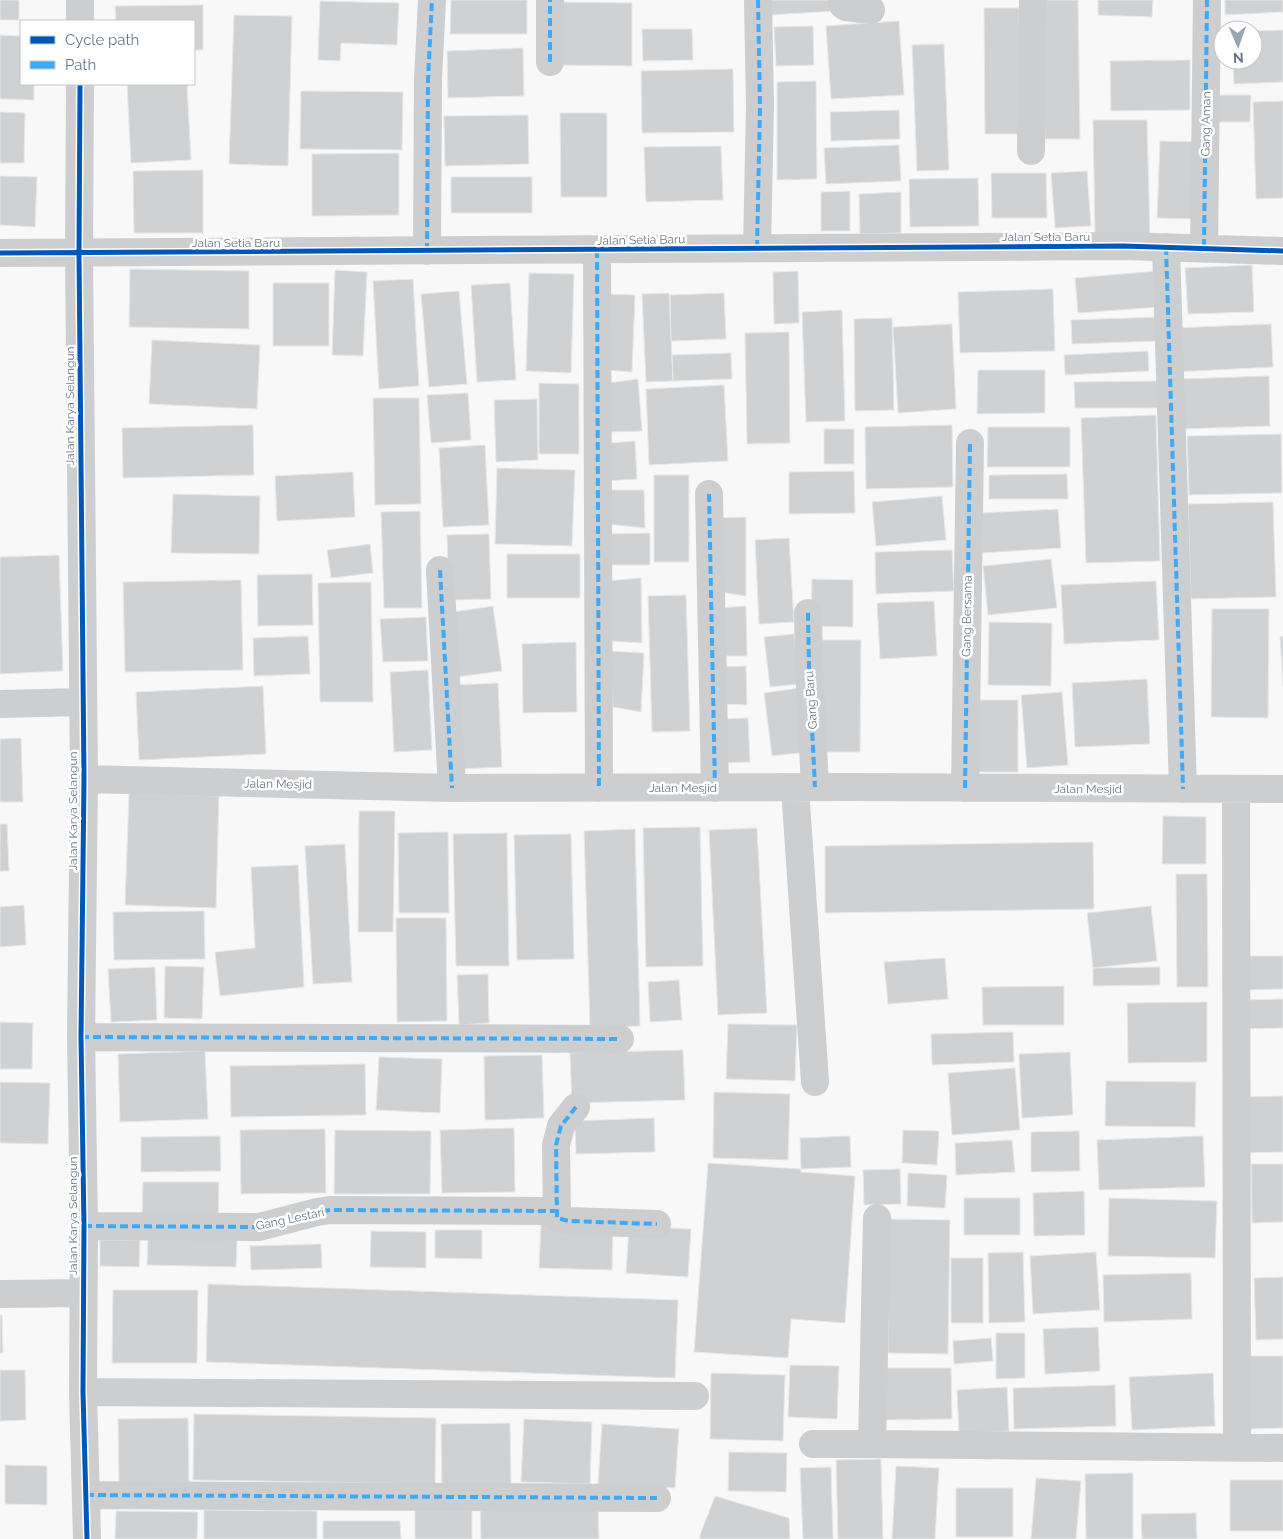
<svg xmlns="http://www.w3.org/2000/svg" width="1283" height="1539" viewBox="0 0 1283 1539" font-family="Raleway,sans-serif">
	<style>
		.building { fill: #cfd1d3; stroke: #e8e8e8 }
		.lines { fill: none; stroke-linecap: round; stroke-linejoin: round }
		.minor { stroke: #cdcecf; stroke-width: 28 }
		.quiet { stroke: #3fa9f5; stroke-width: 4; stroke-dasharray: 8 4; stroke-linecap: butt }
		.cycleway-casing { stroke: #fff; stroke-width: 8 }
		.cycleway { stroke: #0057b8; stroke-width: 5 }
		.labels { text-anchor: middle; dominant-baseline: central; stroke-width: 5; stroke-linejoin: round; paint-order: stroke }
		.street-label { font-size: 12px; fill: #687889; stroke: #fff }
	</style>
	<rect width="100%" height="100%" fill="#f8f8f8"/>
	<path class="building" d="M0,0H19V20H0Z
		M451,0H527V34H450Z
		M769,0H835L836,11L770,15Z
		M1043,0H1078L1080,139H1045Z
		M1098,0H1153L1152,17L1098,15Z
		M1225,0H1283V12L1225,15Z
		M320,1L399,3L397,45L341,43L340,61L318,60Z
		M558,2L632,3V66L558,65Z
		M203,5V50H194V21H116L115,6Z
		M984,8H1019L1021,134H985Z
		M234,15L292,16L288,166L229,164Z
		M899,21L904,95L831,99L826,26Z
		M813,26L814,65L776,66L774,27Z
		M642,29H692L693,60L643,61Z
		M1283,30V82L1234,84L1233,60H1253V31Z
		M0,35L21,36V84H34V100L0,99Z
		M944,44L949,170L917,171L912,45Z
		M523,48L524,96L448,98L447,51Z
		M1190,60V110L1111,111L1110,61Z
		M733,69L734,132L642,133L641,71Z
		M816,81L817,179L777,180V82Z
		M127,84H187L191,160L131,163Z
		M301,91L403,92L402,150L300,149Z
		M1208,95H1251L1250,122H1207Z
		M1283,101V198L1256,199L1253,102Z
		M899,110L900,139L831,141L830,112Z
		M0,112L25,113L24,163H0Z
		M560,113H607V197H561Z
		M528,115L529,164L445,166L444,116Z
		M1093,120H1147L1150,236L1095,237Z
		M1160,141L1197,142L1194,219L1157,218Z
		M899,145L901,181L826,184L824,148Z
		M721,146L723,200L646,202L644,147Z
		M399,153V215L312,216V154Z
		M203,170V233H134L133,171Z
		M1087,171L1091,226L1055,228L1051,173Z
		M991,173H1046L1047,218H992Z
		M0,176L37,177L35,227L0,225Z
		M451,177H532V213H451Z
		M978,178L979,226L910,227L909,179Z
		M850,191V231H821V192Z
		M901,192V233L860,234L859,194Z
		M1252,265L1254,312L1188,314L1185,268Z
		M130,269L249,271V329L129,327Z
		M335,270L367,272L363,356L332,355Z
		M798,271L799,323L774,324L773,272Z
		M1157,271L1160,307L1078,313L1075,278Z
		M529,273L574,274L571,373L526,371Z
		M413,279L419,386L379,389L373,281Z
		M273,283H329V346H273Z
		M510,283L516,380L477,382L471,285Z
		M1053,289L1055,351L960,353L958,292Z
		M459,291L467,384L429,387L421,294Z
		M669,293L673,381L646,382L642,294Z
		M724,293L726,339L671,341L670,295Z
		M604,294L635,295L632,372L604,370Z
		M842,310L845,421L806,422L802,312Z
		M1158,317L1160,341L1072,344L1071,320Z
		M892,318L894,410L855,411L854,319Z
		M952,324L956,409L898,413L893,327Z
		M1271,324L1273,367L1175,372L1173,328Z
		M789,332L790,443L747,444L745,333Z
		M152,340L260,345L257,409L149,404Z
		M1148,351L1149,371L1065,375L1064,355Z
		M731,353L732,379L673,381L672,355Z
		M978,370H1045V413L977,414Z
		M1269,376L1270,426L1180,429L1178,379Z
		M638,379L642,431L606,432L608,383Z
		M1158,381V408H1075L1074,382Z
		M539,383L579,384V454H539Z
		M724,385L728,461L649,465L646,389Z
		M468,393L471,440L431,443L427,395Z
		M373,398H419L421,504L375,505Z
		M537,399L538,460L496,462L494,400Z
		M1156,415L1160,561L1086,563L1081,418Z
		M253,425L254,475L123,478L122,428Z
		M952,425L953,487L866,489L865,427Z
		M988,427H1070V467H987Z
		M824,429H854V464H824Z
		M1281,434L1282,493L1189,495L1187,436Z
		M635,441L637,479L605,481L608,443Z
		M485,445L489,525L443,527L439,448Z
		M497,468L575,470L572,546L495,544Z
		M854,471L855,513L789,514V472Z
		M353,472L355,517L277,521L275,476Z
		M1067,474L1068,499H989V475Z
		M654,475H689V562H654Z
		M608,490H644L645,528L606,524Z
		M173,494L260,496L259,554L171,553Z
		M942,496L946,540L876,546L872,502Z
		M1273,502L1276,597L1191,599L1188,504Z
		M1058,509L1061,548L982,553L980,513Z
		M420,511L422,608H384L381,512Z
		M746,517V596L720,592L718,518Z
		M650,533V565H606L603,534Z
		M489,534L491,599L449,600L447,535Z
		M789,538L794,622L759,624L755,540Z
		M370,544L373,573L331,578L327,550Z
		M952,550L954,591L876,594L875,552Z
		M507,554H580V598H507Z
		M59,555L63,671L0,674V557Z
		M1051,559L1057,608L988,615L983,566Z
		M312,574L313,625L258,626L257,575Z
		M641,578L642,643L608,641L606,581Z
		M812,579L853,580V627L811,626Z
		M241,580L243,670L125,672L123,582Z
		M1156,581L1159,640L1064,644L1061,585Z
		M371,582L373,702H320L318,583Z
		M686,595L690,731L652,732L648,596Z
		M934,601L937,656L880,659L877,603Z
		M493,606L502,671L456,677L447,613Z
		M746,606L747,656H718L717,608Z
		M1212,609H1269L1268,718L1211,717Z
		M426,617L428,661L383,662L380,619Z
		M989,622L1052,623L1051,686L988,685Z
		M794,634L799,684L770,687L764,637Z
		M308,636L310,674L254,676L253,638Z
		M1283,636V686L1280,637Z
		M819,640H861L860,752H818Z
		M576,642L577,712L523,713L522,644Z
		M610,651L644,653L641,712L613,707Z
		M746,666L747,705L720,704L718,667Z
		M428,670L432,750L394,752L390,672Z
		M1147,679L1150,744L1075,747L1072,683Z
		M498,683L502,767L460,769L456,685Z
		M263,686L266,754L139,760L136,692Z
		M799,688L807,752L772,756L764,693Z
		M1062,692L1068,765L1027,768L1021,695Z
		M978,700H1018V772H978Z
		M748,718L750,762L723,763L721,719Z
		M21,738L23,802H0V739Z
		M129,793L219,796L216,908L125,905Z
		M359,811H395L393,932H358Z
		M1163,816L1206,817V864H1162Z
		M0,824H7L9,871H0Z
		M700,827L703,966L646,967L643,828Z
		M757,828L767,1013L718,1015L709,830Z
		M635,829L640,1026L590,1027L584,831Z
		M448,832L449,913H399L398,833Z
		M507,833L509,966H456L453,834Z
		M571,834L574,959L517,960L514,835Z
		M1093,842L1094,909L825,913V846Z
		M345,844L352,982L313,984L305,846Z
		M298,865L304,987L220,996L215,952L255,948L251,867Z
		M1176,874H1207L1208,987H1177Z
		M24,905L26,945L0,947V907Z
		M1151,906L1157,961L1093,968L1087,913Z
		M204,911L205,959L114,960L113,912Z
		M396,918H446L447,1021L397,1022Z
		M1245,956H1283V989L1246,990Z
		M945,958L948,999L888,1004L884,962Z
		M165,966L204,967L202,1019L164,1018Z
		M155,967L157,1020L111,1022L108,969Z
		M1160,967V985L1093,986V968Z
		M488,974L489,1023L459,1025L457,975Z
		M679,980L682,1020L650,1022L648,982Z
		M1064,986V1025H983L982,987Z
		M1283,999V1028L1242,1029L1241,1000Z
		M1207,1002V1062L1128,1063L1127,1003Z
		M0,1022L33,1023L32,1069H0Z
		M728,1024L797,1025L795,1081L726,1079Z
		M1013,1032L1014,1062L932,1065L931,1034Z
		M683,1050L685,1100L572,1103L570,1053Z
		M205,1051L208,1119L120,1122L118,1054Z
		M1070,1052L1073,1115L1022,1118L1019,1054Z
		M542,1055L544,1118L485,1120L484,1056Z
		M379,1057L442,1059L440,1113L376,1110Z
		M365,1064L366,1115L231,1117L230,1066Z
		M1015,1068L1020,1130L952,1135L948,1073Z
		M1106,1081L1196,1082L1195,1127L1105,1126Z
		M0,1082L50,1083L48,1144L0,1143Z
		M714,1092L790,1094L788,1160L713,1158Z
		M1283,1096V1152L1246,1153L1245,1097Z
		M654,1118L655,1152L576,1154L575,1121Z
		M514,1128L515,1192L442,1193L440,1130Z
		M325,1129L326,1193L241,1194L240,1130Z
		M335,1130L431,1131L430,1194H334Z
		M903,1130L939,1131L937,1165L902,1163Z
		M1079,1131L1080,1171L1031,1172V1132Z
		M220,1136L221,1171L141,1172V1137Z
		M850,1136L851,1167L801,1169L800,1138Z
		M1203,1136L1205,1187L1099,1190L1097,1140Z
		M1012,1140L1015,1172L956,1175L955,1143Z
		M708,1163L801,1169V1172L855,1176L845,1323L791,1319L788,1358L694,1352Z
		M1251,1164H1283V1222L1252,1223Z
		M900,1169L901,1204L864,1205L863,1170Z
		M908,1173L947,1175L945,1208L907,1206Z
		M143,1182H219L218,1222L142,1221Z
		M1084,1191L1085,1235L1034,1236L1033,1193Z
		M964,1198H1020V1235H964Z
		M1109,1198L1217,1201L1215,1258L1108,1256Z
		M889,1219L950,1220L948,1354L888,1353Z
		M541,1224L613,1226L612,1270L539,1268Z
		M629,1226L691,1229L688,1277L626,1273Z
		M435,1230H482V1259L435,1258Z
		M371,1231L426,1232V1268L370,1267Z
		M148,1238L237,1240L236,1267L147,1265Z
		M100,1240H140L139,1267L100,1266Z
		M321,1244L322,1268L251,1270L250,1246Z
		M1023,1252L1025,1322L989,1323L988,1253Z
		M1096,1252L1100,1310L1033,1314L1030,1256Z
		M951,1258H983V1323H951Z
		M1191,1273L1192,1319L1104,1322L1103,1275Z
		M1283,1277V1339L1256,1340L1254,1278Z
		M208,1284L678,1300L675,1378L206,1362Z
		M113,1290H198L197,1363H112Z
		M0,1315H2L3,1353H0Z
		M1098,1327L1100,1371L1045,1374L1043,1329Z
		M996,1333H1025V1378L996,1379Z
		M991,1338L993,1361L954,1364L953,1341Z
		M1247,1356H1283V1428L1248,1429Z
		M790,1365L839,1366L837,1419L788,1417Z
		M884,1368H951L952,1419L884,1420Z
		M0,1370H25L26,1420L0,1421Z
		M711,1373L785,1375L783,1441L710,1439Z
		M1213,1373L1215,1426L1132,1430L1129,1377Z
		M1115,1385L1116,1426L1014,1429L1013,1388Z
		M1007,1387L1009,1431L959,1433L957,1390Z
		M194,1414L436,1418L435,1484L193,1480Z
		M188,1418L189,1482L119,1484L118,1419Z
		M524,1419L592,1422L590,1484L521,1482Z
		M510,1423L511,1488H442L441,1424Z
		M602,1424L679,1429L675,1488L598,1484Z
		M729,1452L787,1453L786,1492L728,1491Z
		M881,1459L883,1539H838L836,1460Z
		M5,1465L47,1466V1505L5,1504Z
		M896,1466L939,1468L935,1539H892Z
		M831,1467L833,1539H803L800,1468Z
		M1133,1473V1539H1086L1085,1474Z
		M1036,1478L1081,1481L1076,1539H1031Z
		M1230,1480H1283V1531H1230Z
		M956,1488H1013V1537H956Z
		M715,1496L789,1518L790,1539H700V1535Z
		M598,1504L599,1539H481L480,1505Z
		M472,1507V1539H415V1508Z
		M204,1510L317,1511V1539H204Z
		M116,1511L198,1512L197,1539H115Z
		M1196,1513L1197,1539H1142L1141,1514Z
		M323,1521H400L401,1539H323Z"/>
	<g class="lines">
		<path class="minor" d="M842,0L843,5L846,7L871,10
			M80,21V0
			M550,62V0
			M80,84L79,254L84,779L81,1037L84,1226L83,1392L87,1539
			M1031,151L1033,0
			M1166,247L1183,789
			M1204,247L1207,0
			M757,248L760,106L758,0
			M597,250L599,788
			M427,251L428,80L432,0
			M0,253L1123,246L1283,251
			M709,494L715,788
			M440,570L452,788
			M808,613L809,667L815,787
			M0,704L83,702
			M84,779L452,788L850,787L1283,789
			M795,788L815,1082
			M965,788L970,443
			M1236,789L1237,1447
			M81,1037L620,1039
			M576,1107L561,1126L556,1145L557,1218L569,1221L657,1224
			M84,1226L259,1227L317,1212L330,1210L556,1211
			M0,1294L83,1293
			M83,1392L695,1396
			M813,1444H872L877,1218
			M872,1444L1283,1448
			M86,1495L657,1498"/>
		<path class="quiet" d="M550,62V0
			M1166,247L1183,789
			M1204,247L1207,0
			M757,248L760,106L758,0
			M597,250L599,788
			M427,251L428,80L432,0
			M709,494L715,788
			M440,570L452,788
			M808,613L809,667L815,787
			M965,788L970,443
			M81,1037L620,1039
			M576,1107L561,1126L556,1145L557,1218L569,1221L657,1224
			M84,1226L259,1227L317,1212L330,1210L556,1211
			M86,1495L657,1498"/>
		<g class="cycleway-casing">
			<path id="cycleway" d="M80,84L79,254L84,779L81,1037L84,1226L83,1392L87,1539
				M0,253L1123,246L1283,251"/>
		</g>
		<use href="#cycleway" class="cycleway"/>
	</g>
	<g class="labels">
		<g class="street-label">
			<text transform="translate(1206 124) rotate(-89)">Gang Aman</text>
			<text x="1046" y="237">Jalan Setia Baru</text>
			<text transform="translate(641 240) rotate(-1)">Jalan Setia Baru</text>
			<text x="236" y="243">Jalan Setia Baru</text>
			<text transform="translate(70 406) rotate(-90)">Jalan Karya Selangun</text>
			<text transform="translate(967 616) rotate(-89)">Gang Bersama</text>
			<text transform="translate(811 700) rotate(-94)">Gang Baru</text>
			<text transform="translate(278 784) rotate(1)">Jalan Mesjid</text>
			<text x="683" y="788">Jalan Mesjid</text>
			<text x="1088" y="789">Jalan Mesjid</text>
			<text transform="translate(73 811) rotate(-90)">Jalan Karya Selangun</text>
			<text transform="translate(73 1216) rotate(-90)">Jalan Karya Selangun</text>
			<text transform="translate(290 1219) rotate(-12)">Gang Lestari</text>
		</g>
	</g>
	<rect x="20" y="20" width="175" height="65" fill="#ffffff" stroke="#c3c9d0"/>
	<rect x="30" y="36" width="25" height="8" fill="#0057b8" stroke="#c3c9d0"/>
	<text x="65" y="45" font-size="15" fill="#687889">Cycle path</text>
	<rect x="30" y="61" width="25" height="8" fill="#3fa9f5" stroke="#c3c9d0"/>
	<text x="65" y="70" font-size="15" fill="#687889">Path</text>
	<g transform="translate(1238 45) rotate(178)"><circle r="24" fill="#ffffff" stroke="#c3c9d0"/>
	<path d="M0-4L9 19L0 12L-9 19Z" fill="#9aa5b0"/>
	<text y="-8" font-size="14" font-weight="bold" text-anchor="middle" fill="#687889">N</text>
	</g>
</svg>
